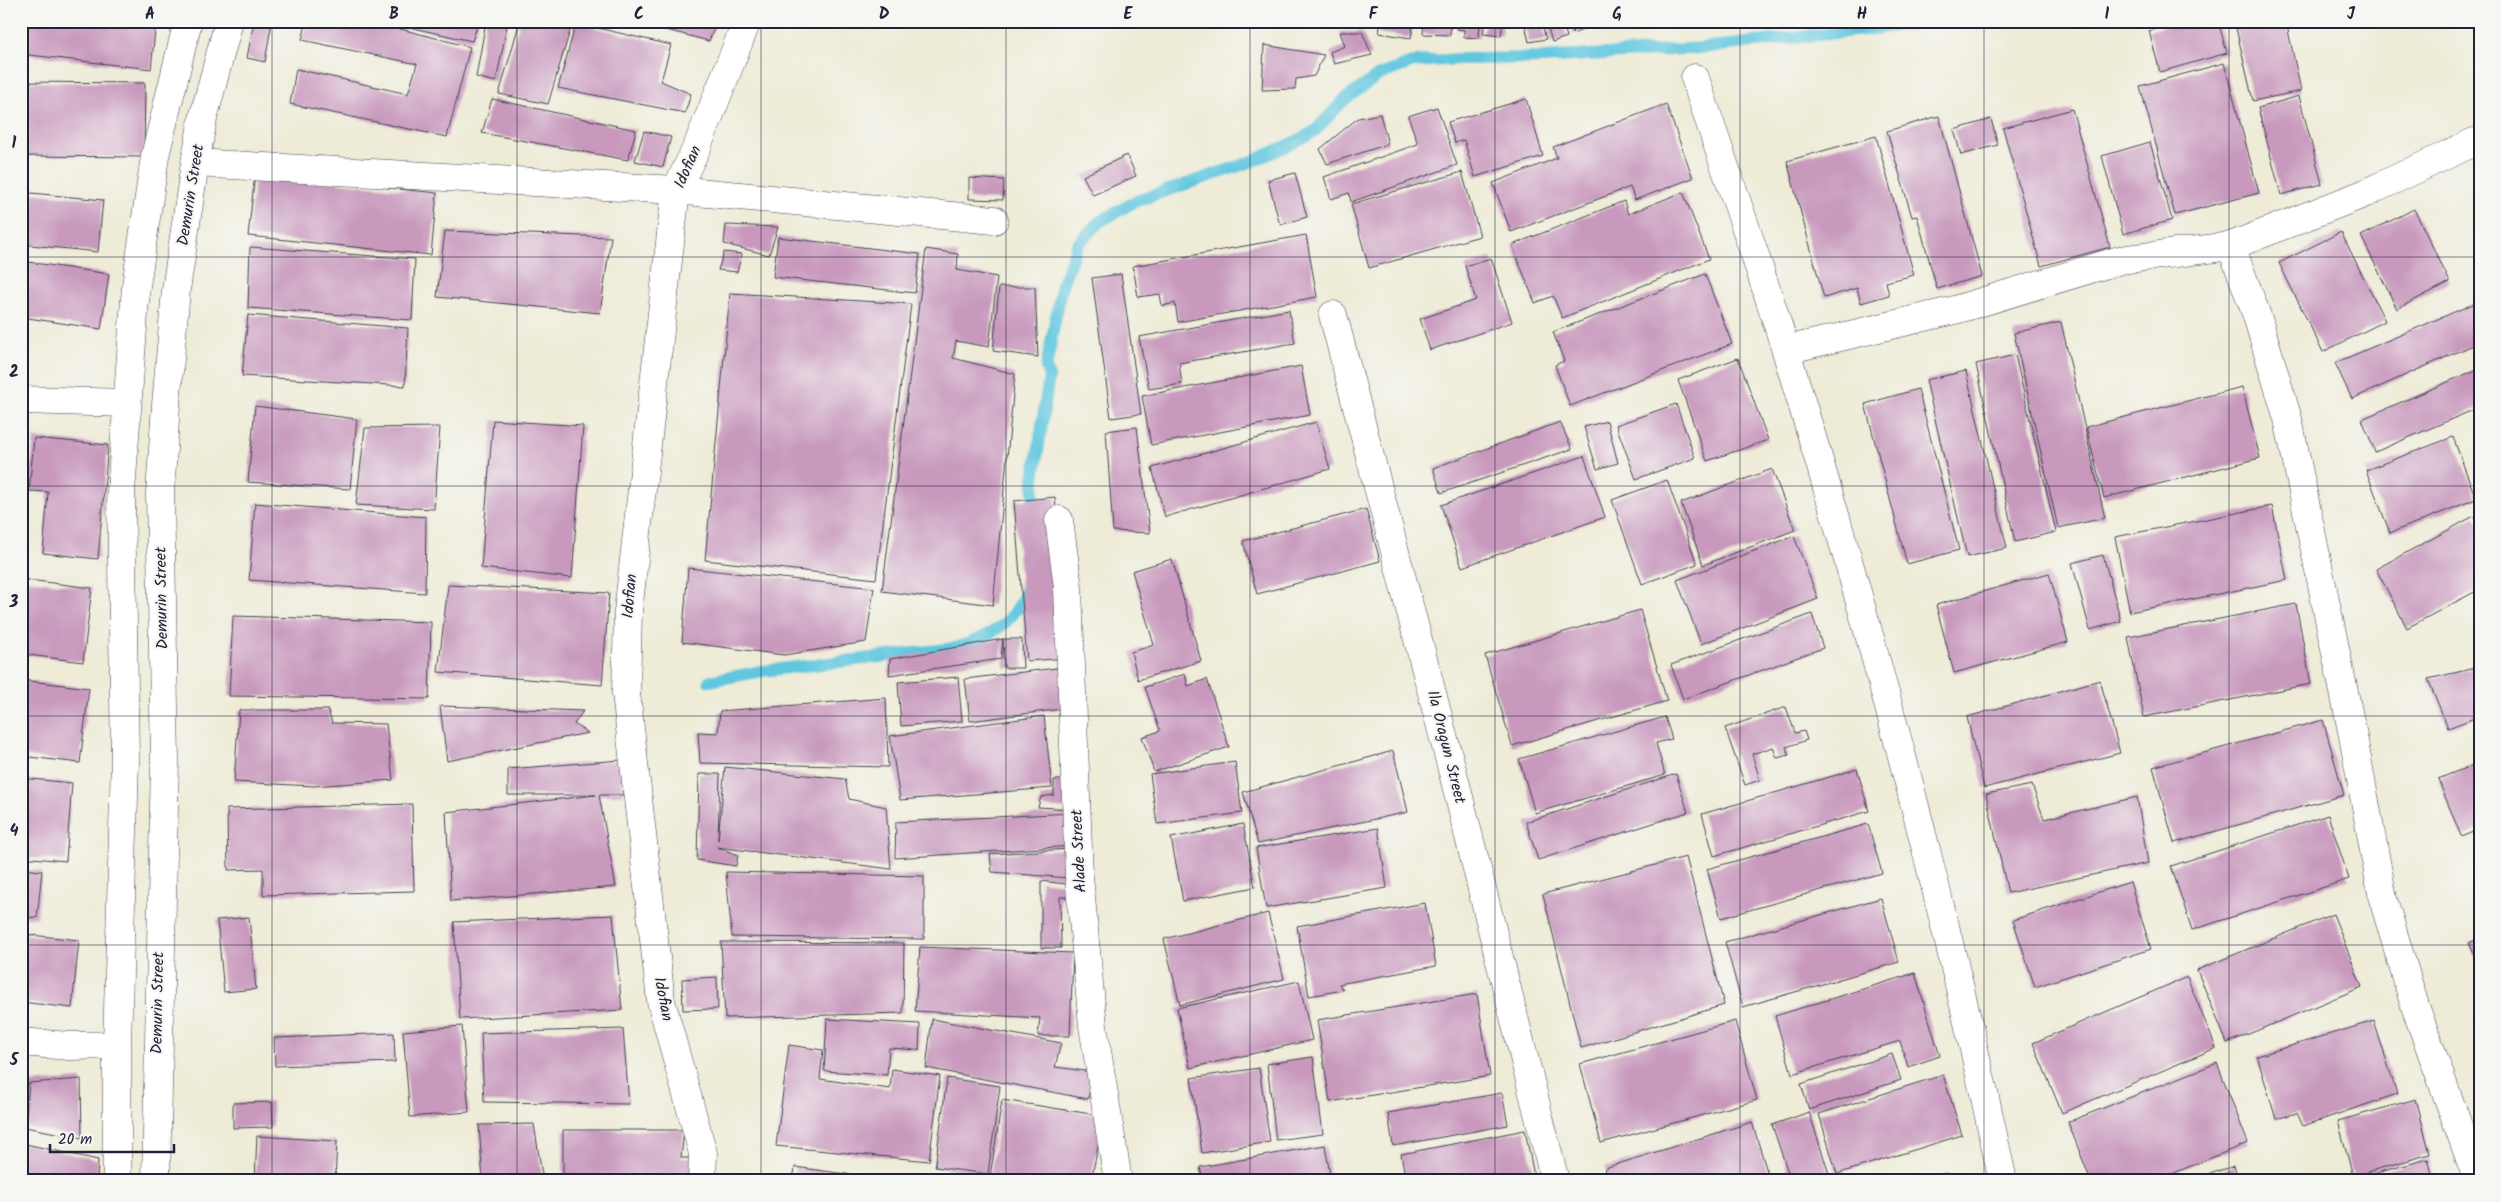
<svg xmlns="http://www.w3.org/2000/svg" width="2501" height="1202" viewBox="0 0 2501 1202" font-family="Kalam,sans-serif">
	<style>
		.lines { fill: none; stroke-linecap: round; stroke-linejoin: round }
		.stream { stroke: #61c7df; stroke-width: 12 }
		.building { fill: #c899bd }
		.minor-casing { stroke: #414052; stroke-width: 29 }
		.minor { stroke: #fff; stroke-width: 28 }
		.grid { fill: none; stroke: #22223b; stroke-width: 1; stroke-opacity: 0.55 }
		.labels { text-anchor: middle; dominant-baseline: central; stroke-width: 4.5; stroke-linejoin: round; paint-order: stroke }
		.street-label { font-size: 16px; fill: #22223b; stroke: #f6f6f2 }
		.neatline { fill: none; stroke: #22223b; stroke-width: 2 }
		.grid-label { font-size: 16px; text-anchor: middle; font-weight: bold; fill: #22223b }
	</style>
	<rect width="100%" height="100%" fill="#f6f6f2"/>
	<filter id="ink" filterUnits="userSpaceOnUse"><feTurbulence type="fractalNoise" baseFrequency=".02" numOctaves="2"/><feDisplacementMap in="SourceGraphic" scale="10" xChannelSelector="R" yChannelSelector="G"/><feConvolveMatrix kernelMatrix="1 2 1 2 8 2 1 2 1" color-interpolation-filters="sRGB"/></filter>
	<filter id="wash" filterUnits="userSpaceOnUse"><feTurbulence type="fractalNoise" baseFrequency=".0096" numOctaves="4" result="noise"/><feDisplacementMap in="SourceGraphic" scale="20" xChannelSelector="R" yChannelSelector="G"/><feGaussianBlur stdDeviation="1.12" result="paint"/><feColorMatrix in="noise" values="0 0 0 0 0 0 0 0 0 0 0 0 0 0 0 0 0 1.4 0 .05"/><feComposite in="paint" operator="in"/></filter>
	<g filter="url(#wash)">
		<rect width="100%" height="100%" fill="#eeebd7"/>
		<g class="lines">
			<path class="stream" d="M1033,515L1034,479L1049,376L1046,368L1062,285L1077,245L1099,222L1134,202L1253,161L1289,145L1315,131L1344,100L1379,75L1414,62L1459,59L1542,58L1701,48L1945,21
				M709,681L763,671L955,648C987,638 1018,623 1026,587"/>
		</g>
		<g id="blocks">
			<path class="building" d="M21,21H156L151,69L21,54Z
				M254,21H272L265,62L247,58Z
				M307,21H370L470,47L447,137L290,104L296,69L408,94L417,64L302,40Z
				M381,21H479L472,41Z
				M486,21H508L496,82L476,77Z
				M520,21H559L572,24L548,104L499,94Z
				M632,21H717L709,41Z
				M1381,21H1414L1411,38L1379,33Z
				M1424,21H1451L1450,35L1423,34Z
				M1458,21H1480L1479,38L1464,37V30L1457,29Z
				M1485,21H1503L1501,36L1483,34Z
				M1524,21H1541L1546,39L1529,42Z
				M1546,21H1562L1567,37L1552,42Z
				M1570,21H1583L1585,29L1573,34Z
				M1590,21H1603V23L1590,24Z
				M1611,21H1628L1629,24L1611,26Z
				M2185,21H2218L2227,53L2160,72L2149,31Z
				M2286,21L2301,91L2253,101L2236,28Z
				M576,23L671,45L661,81L691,94L685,113L558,88Z
				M1340,32H1362L1372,55L1334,64L1330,52L1345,46Z
				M1264,45L1324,55L1314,76L1296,79L1295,89L1262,90Z
				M2224,63L2259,193L2175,215L2140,86Z
				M21,82L145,83L144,157L21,156Z
				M2299,96L2322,184L2281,195L2258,108Z
				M492,99L636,130L628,160L482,133Z
				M1526,99L1543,156L1475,177L1464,140L1455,143L1448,122Z
				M1666,104L1693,178L1635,200L1630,187L1511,232L1493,183L1557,158L1553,147Z
				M1437,107L1457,165L1351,202L1349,193L1331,199L1324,177L1418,144L1408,116Z
				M2072,109L2110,247L2041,266L2003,128Z
				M1380,114L1388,144L1327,164L1320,149L1358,118Z
				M1939,116L1982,276L1937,289L1917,216L1912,217L1887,131Z
				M1991,119L1998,145L1961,155L1954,130Z
				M644,131L671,137L663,167L635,161Z
				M1876,136L1914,275L1886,282L1889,295L1861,303L1857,288L1824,298L1787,161Z
				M2150,142L2172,220L2123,234L2102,156Z
				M1127,155L1136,176L1093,195L1083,176Z
				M1462,172L1480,236L1369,268L1351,204Z
				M1295,173L1307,217L1280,225L1268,180Z
				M255,174L437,193L431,255L248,236Z
				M969,178L1004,180L1003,200L969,199Z
				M2480,191V209L2473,195Z
				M21,192L103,200L98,252L21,244Z
				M1683,192L1709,259L1562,318L1553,296L1535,303L1512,245L1624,201L1628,214Z
				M2414,209L2450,282L2397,309L2361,236Z
				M726,225L778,227L769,255L724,244Z
				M445,231L611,237L600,313L437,297Z
				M2341,232L2385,321L2323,352L2279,263Z
				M1306,235L1317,297L1178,322L1175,303L1162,306L1160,294L1138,297L1133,266Z
				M778,237L920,254L915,293L773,277Z
				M250,247L415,259L412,320L248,308Z
				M926,249L958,254L957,270L997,277L989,347L956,341L953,358L1015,374L993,605L882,591Z
				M724,252L742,254L737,272L718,270Z
				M1491,258L1512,322L1430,350L1420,319L1476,300L1465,266Z
				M21,261L109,274L101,329L21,317Z
				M1121,274L1141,414L1111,418L1092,278Z
				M1705,274L1732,344L1570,406L1555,365L1564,361L1553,332Z
				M999,287H1035L1038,357L993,351Z
				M730,293L911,304L876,579L705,560Z
				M2480,301V342L2352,399L2335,363Z
				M1289,310L1295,343L1179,363L1182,384L1149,389L1139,337Z
				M248,315L408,328L405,386L242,376Z
				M2061,322L2105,518L2058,528L2014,333Z
				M2015,355L2056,532L2015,542L1976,364Z
				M1738,358L1768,440L1707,461L1678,380Z
				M1301,366L1310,415L1151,445L1142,396Z
				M2480,368V407L2375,452L2362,419Z
				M1966,371L2007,548L1967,557L1926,380Z
				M2242,387L2260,458L2104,498L2086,427Z
				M1918,389L1959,550L1907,564L1865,404Z
				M1676,404L1695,458L1636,479L1616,425Z
				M255,406L357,419L350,489L248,482Z
				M493,420L583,426L572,578L481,568Z
				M1607,421L1618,463L1597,469L1584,427Z
				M1316,422L1330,469L1165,517L1152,468Z
				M1560,422L1572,449L1441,493L1433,468Z
				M440,427L434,509L356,505L365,428Z
				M1137,427L1150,533L1113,531L1106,431Z
				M2453,437L2476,499L2390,533L2366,470Z
				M34,438L108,445L98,559L43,553L48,492L29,491Z
				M1584,456L1605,517L1462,567L1441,505Z
				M1772,469L1795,530L1703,565L1681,503Z
				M1667,480L1697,564L1642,584L1612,500Z
				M1055,497L1067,658L1027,661L1014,501Z
				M255,503L426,517L425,593L249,580Z
				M2272,506L2287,580L2130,612L2115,537Z
				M1366,509L1380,561L1257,594L1243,541Z
				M2474,516L2480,526V589L2407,628L2376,569Z
				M1794,536L1818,599L1701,644L1677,580Z
				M2103,555L2121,621L2090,630L2072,563Z
				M1172,559L1201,661L1138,680L1131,652L1154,645L1132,571Z
				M688,568L874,588L866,642L784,655L682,642Z
				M2049,573L2068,642L1954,673L1936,605Z
				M21,579L92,588L83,662L21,654Z
				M448,585L609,593L602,685L438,672Z
				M2296,604L2311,684L2144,717L2128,637Z
				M1640,610L1667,701L1512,746L1485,655Z
				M1812,614L1823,648L1683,699L1671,665Z
				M233,616L431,622L429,699L229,696Z
				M1003,639H1022L1023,668H1004L1003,639L1001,659L889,675L890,659Z
				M1065,667L1069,708L970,721L965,679Z
				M2480,667V716L2448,728L2428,679Z
				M1185,674L1188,686L1207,679L1229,747L1154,772L1142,737L1160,731L1145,687Z
				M958,677L962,721L901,726L898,682Z
				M21,680L89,688L80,763L21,756Z
				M2100,680L2120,753L1984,788L1967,717Z
				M886,698L888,767L700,763L698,732L718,733L720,711Z
				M440,706L583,711L574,724L588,733L447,761Z
				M1786,707L1795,733L1804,731L1807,740L1786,747L1789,755L1777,758L1773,747L1752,754L1760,780L1745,785L1725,728Z
				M239,710H328L332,723L386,724L393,780L314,786L234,782Z
				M1044,716L1052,788L900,800L890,736Z
				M1665,717L1672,739L1656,743L1665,775L1535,813L1519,759Z
				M2323,720L2344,795L2174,843L2153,767Z
				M1393,751L1408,812L1258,844L1243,792Z
				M621,760L623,795H599L616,887L451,901L446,812L596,795H508V769Z
				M1235,762L1242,813L1157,824L1150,774Z
				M2480,762V828L2461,836L2438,779Z
				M725,767L845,779L849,799L886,807L891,869L717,847L738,855L736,866L697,860L699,774H720L718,840Z
				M1857,769L1869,811L1714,856L1702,814Z
				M1676,774L1688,812L1538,860L1526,822Z
				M21,778L72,783L66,861L21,857Z
				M1054,780H1073V809L1038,807L1041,797L1054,795Z
				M2032,785L2044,819L2137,797L2148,863L2008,893L1986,794Z
				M412,804L414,891L263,895V869L228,870L227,809Z
				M1072,813L1073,846L895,858L896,822Z
				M2328,815L2349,879L2192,930L2171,866Z
				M1243,824L1255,887L1183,901L1171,838Z
				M1868,824L1882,873L1721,918L1707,869Z
				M1378,828L1387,888L1266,908L1256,848Z
				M1069,849V878L992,872L990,854Z
				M1686,857L1724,1005L1581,1048L1543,894Z
				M21,869L42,871L37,918L21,916Z
				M726,872L924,876V939L732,937Z
				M1041,881L1074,885V897H1060L1061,948H1041Z
				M2130,882L2151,949L2035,987L2013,920Z
				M1881,898L1899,962L1743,1007L1725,942Z
				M1425,903L1436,966L1339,984L1343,990L1309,996L1297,926Z
				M1268,913L1284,979L1180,1005L1164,939Z
				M2333,914L2362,987L2227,1043L2197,970Z
				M613,915L622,1010L460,1019L454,922Z
				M249,917L256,989L224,992L217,920Z
				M21,934L79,940L72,1008L21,1002Z
				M2480,938V967L2469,943Z
				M721,942L904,943L903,1013L725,1018Z
				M920,947L1073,953L1070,1036H1038L1040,1018L915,1011Z
				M1915,973L1940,1056L1908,1067L1900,1041L1792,1074L1775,1016Z
				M717,977L718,1009L683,1010L682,979Z
				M2187,977L2216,1048L2062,1113L2033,1043Z
				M1299,981L1312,1040L1190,1068L1177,1008Z
				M1477,994L1490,1076L1330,1102L1317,1020Z
				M827,1019L920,1024L919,1050L889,1048L887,1075L824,1071Z
				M932,1019L1061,1043L1055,1067L1093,1072L1088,1099L926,1068Z
				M1735,1021L1757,1100L1601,1143L1580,1064Z
				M2374,1021L2397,1094L2303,1126L2297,1113L2276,1119L2257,1056Z
				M462,1026L469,1112L410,1117L403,1031Z
				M623,1029L629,1104L484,1102L481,1033Z
				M394,1033L395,1062L275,1066L274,1038Z
				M789,1045L823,1050L820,1079L890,1089L892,1069L940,1076L929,1161L776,1146Z
				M1892,1054L1901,1080L1809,1110L1801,1084Z
				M1313,1057L1323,1134L1276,1140L1267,1064Z
				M2217,1063L2248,1143L2154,1181H2091L2068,1122Z
				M1259,1068L1270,1142L1202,1153L1191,1078Z
				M1943,1075L1962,1135L1837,1174L1819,1114Z
				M947,1078L1000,1086L988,1174L935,1167Z
				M81,1079L82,1138L25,1127L29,1083Z
				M1502,1093L1508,1125L1393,1146L1388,1113Z
				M2416,1099L2430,1154L2353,1176L2338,1121Z
				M1002,1100L1104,1116L1091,1181H1012L990,1177Z
				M272,1102L273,1127L233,1128V1103Z
				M1809,1112L1830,1177L1821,1181H1791L1772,1125Z
				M1752,1122L1770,1181H1609L1605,1168Z
				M534,1124L543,1181H483L479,1125Z
				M563,1130H684L681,1158H700L697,1181H563Z
				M1525,1130L1535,1181H1406L1401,1154Z
				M257,1136L337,1141L335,1181L255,1180Z
				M21,1143L98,1160L97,1181H21Z
				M1325,1145L1331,1181H1203L1200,1167Z
				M2428,1159L2434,1181H2354V1179Z
				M2234,1166L2238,1181H2191V1180Z
				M795,1167L890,1180V1181H793Z
				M1947,1173L1950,1181H1927Z"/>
		</g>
	</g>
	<g filter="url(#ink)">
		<use href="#blocks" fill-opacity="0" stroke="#414052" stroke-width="1"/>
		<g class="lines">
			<g class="minor-casing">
				<path id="minor" d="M1695,78C1725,169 1758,260 1786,351C1870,624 1944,901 2003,1181
					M195,163L676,190L994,220
					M2231,246L2257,316L2288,419L2352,731L2383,899L2415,1006L2478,1181
					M1333,315L1455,781L1555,1181
					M1786,350L1955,310L2120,260L2231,246L2366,193L2474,142
					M21,400L126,403
					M1059,520L1068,588L1079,876L1093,1026L1118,1181
					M21,1042L69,1046L117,1045
					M117,1181V1045L125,760L121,492L136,286L155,156L188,21
					M156,1181L165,760L160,493L166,405L176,290L195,163L203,119L229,21
					M702,1181L703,1153L661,1001L626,693L628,612L676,190L697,147L747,21"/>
			</g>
			<use href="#minor" class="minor"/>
		</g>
	</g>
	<path class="grid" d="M272,21V1181M517,21V1181M761,21V1181M1006,21V1181M1250,21V1181M1495,21V1181M1740,21V1181M1984,21V1181M2229,21V1181M21,257H2480M21,486H2480M21,716H2480M21,945H2480"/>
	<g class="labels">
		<g class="street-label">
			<text transform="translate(688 167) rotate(-66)">Idofian</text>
			<text transform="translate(191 195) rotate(-81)">Demurin Street</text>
			<text transform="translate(630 596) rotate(-85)">Idofian</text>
			<text transform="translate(162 598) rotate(-91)">Demurin Street</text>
			<text transform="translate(1446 747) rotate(76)">Ila Oragun Street</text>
			<text transform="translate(1079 851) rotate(-93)">Alade Street</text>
			<text transform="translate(663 999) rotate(79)">Idofian</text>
			<text transform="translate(158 1003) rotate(-89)">Demurin Street</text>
		</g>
	</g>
	<rect width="2501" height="1202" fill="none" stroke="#f6f6f2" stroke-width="55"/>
	<path d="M50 1144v8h124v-8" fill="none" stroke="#22223b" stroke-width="2.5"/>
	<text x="58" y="1144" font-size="15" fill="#22223b" stroke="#f6f6f2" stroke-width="4" paint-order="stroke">20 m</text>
	<rect x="28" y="28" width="2446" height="1146" class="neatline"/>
	<g class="grid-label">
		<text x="150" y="19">A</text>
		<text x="394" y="19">B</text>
		<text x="639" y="19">C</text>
		<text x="884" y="19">D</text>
		<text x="1128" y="19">E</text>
		<text x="1373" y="19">F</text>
		<text x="1617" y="19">G</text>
		<text x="1862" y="19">H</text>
		<text x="2107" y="19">I</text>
		<text x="2351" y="19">J</text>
		<text x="14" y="148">1</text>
		<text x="14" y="377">2</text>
		<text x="14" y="607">3</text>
		<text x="14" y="836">4</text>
		<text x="14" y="1065">5</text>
	</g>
</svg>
